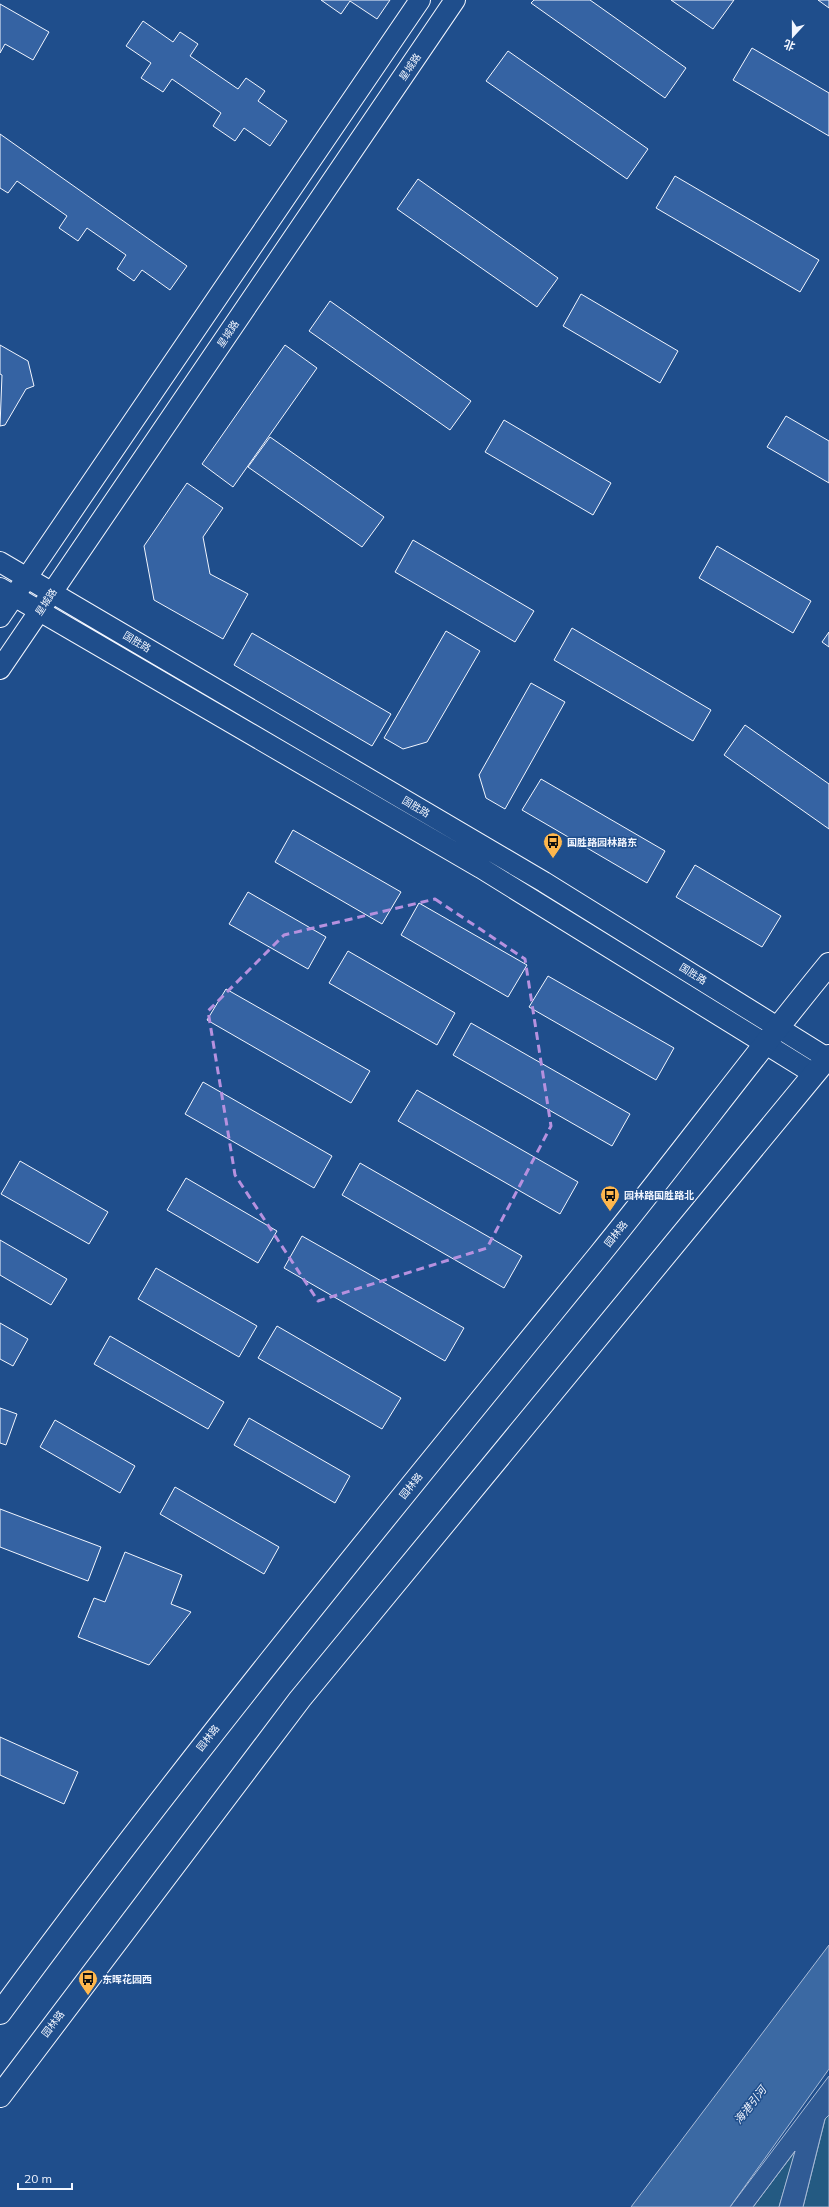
<svg xmlns="http://www.w3.org/2000/svg" width="829" height="2207" viewBox="0 0 829 2207" font-family="Mulish,'Noto Sans SC',sans-serif">
	<style>
		.green { fill: #245a82; stroke: #a8bbd7 }
		.parking { fill: #305b95; stroke: #a8bbd7 }
		.water { fill: #3b69a3; stroke: #a8bbd7 }
		.building { fill: #3563a3; stroke: #f2f6ff }
		.lines { fill: none; stroke-linecap: round; stroke-linejoin: round }
		.tertiary-casing { stroke: #f2f6ff; stroke-width: 22 }
		.primary-casing { stroke: #f2f6ff; stroke-width: 24 }
		.tertiary { stroke: #1f4e8c; stroke-width: 20 }
		.primary { stroke: #1f4e8c; stroke-width: 22 }
		.marked { fill: none; stroke: #b691df; stroke-width: 3; stroke-dasharray: 8 5; stroke-linejoin: round }
		.labels { text-anchor: middle; dominant-baseline: central; stroke-width: 3; stroke-linejoin: round; paint-order: stroke }
		.street-label { font-size: 10px; fill: #f2f6ff; stroke: #1f4e8c }
		.poi-label { font-size: 10px; font-weight: bold; fill: #f2f6ff; stroke: #1f4e8c; text-anchor: start }
		.water-label { font-size: 11px; font-style: italic; fill: #f2f6ff; stroke: #1f4e8c }
	</style>
	<rect width="100%" height="100%" fill="#1f4e8c"/>
	<path class="green" d="M829,2115V2207H803L825,2119Z
		M796,2150L779,2207H753Z"/>
	<path class="parking" d="M829,2076V2115L825,2119L803,2207H779L795,2151L753,2207H730Z"/>
	<path class="water" d="M829,1945V2069L730,2207H631Z"/>
	<path class="building" d="M321,0H390L377,19L350,1L341,14Z
		M534,0H590L686,68L665,98L531,3Z
		M671,0H734L713,29Z
		M818,0H829V8Z
		M0,4L49,32L33,60L5,44L0,53Z
		M143,21L173,42L180,32L198,44L190,56L238,89L246,78L265,91L258,101L287,121L270,146L244,128L235,141L213,126L221,113L172,79L163,92L141,78L151,63L126,46Z
		M752,48L829,93V136L733,80Z
		M508,51L648,149L627,179L486,81Z
		M0,134L187,266L170,290L142,270L134,281L117,269L126,255L87,228L78,241L59,228L67,216L17,181L8,193L0,188Z
		M675,176L819,260L800,292L656,208Z
		M418,179L558,278L537,307L397,209Z
		M581,294L678,351L660,383L563,326Z
		M330,301L471,401L450,430L309,331Z
		M0,345L28,361L34,386L26,389L5,425L0,426L2,375L0,374Z
		M285,345L317,368L233,487L202,464Z
		M786,416L829,441V483L767,447Z
		M504,420L611,483L593,515L485,452Z
		M270,437L384,517L362,547L248,467Z
		M187,483L223,508L203,537L210,574L248,594L223,639L154,600L144,546Z
		M413,540L534,611L515,642L395,572Z
		M717,546L811,601L793,633L699,578Z
		M572,628L711,710L693,741L554,660Z
		M446,631L480,651L427,742L403,749L384,738Z
		M829,632V647L822,642Z
		M252,633L391,714L372,746L234,665Z
		M531,683L565,702L505,809L486,798L479,775Z
		M745,725L829,784V829L724,755Z
		M541,779L665,851L647,883L522,810Z
		M293,830L401,892L382,924L275,862Z
		M695,865L781,916L762,947L676,897Z
		M248,892L326,937L308,969L229,924Z
		M419,903L527,965L508,997L401,935Z
		M348,951L455,1013L437,1045L329,983Z
		M548,976L674,1048L656,1080L529,1007Z
		M226,989L370,1071L351,1103L207,1020Z
		M471,1023L630,1114L612,1146L453,1055Z
		M203,1082L332,1156L314,1188L185,1114Z
		M417,1090L578,1182L560,1214L398,1121Z
		M20,1161L108,1212L89,1244L1,1194Z
		M360,1163L522,1256L504,1288L342,1195Z
		M186,1178L277,1231L258,1263L167,1210Z
		M302,1236L464,1328L445,1361L284,1268Z
		M0,1240L67,1279L51,1305L0,1275Z
		M156,1268L257,1326L239,1357L138,1299Z
		M0,1323L28,1339L13,1366L0,1359Z
		M277,1326L401,1398L382,1429L258,1358Z
		M110,1336L224,1402L208,1429L94,1364Z
		M0,1408L17,1414L6,1445L0,1443Z
		M249,1418L350,1476L335,1503L234,1445Z
		M55,1420L135,1466L120,1493L40,1447Z
		M175,1487L279,1547L264,1574L160,1514Z
		M0,1509L101,1547L88,1581L0,1547Z
		M125,1552L182,1575L171,1604L191,1612L149,1665L78,1637L94,1598L105,1602Z
		M0,1737L78,1772L64,1804L0,1775Z"/>
	<g class="lines">
		<g class="tertiary-casing">
			<path id="tertiary" d="M0,562L544,882L827,1058
				M0,588L481,868L814,1074
				M0,617L420,0
				M0,669L455,0"/>
		</g>
		<g class="primary-casing">
			<path id="primary" d="M0,2013C191,1753 396,1504 600,1254C678,1158 751,1059 829,964
				M0,2096L300,1699L829,1056"/>
		</g>
		<use href="#tertiary" class="tertiary"/>
		<use href="#primary" class="primary"/>
	</g>
	<path class="marked" d="M435,899L525,959L551,1126L487,1248L318,1301L235,1175L208,1011L284,935Z"/>
	<defs>
		<g id="bus-pin" transform="scale(1)"><path d="M0 17L-7.5 6A9.5 9.5 0 1 1 7.5 6Z" fill="#ffb74d" stroke="#1f4e8c"/><path d="M-5-6H5V4H4V6H2V4H-2V6H-4V4H-5ZM-3.5-4V0h7V-4ZM-3.5 1.2v1.5H-2V1.2ZM2 1.2v1.5H3.5V1.2Z" fill="#111"/></g>
	</defs>
	<g fill-rule="evenodd">
		<use href="#bus-pin" x="553" y="842"/>
		<use href="#bus-pin" x="610" y="1195"/>
		<use href="#bus-pin" x="88" y="1979"/>
	</g>
	<g class="labels">
		<g class="street-label">
			<text transform="translate(410 67) rotate(-56)">星城路</text>
			<text transform="translate(228 334) rotate(-56)">星城路</text>
			<text transform="translate(46 602) rotate(-57)">星城路</text>
			<text transform="translate(137 642) rotate(31)">国胜路</text>
			<text transform="translate(416 807) rotate(31)">国胜路</text>
			<text transform="translate(693 974) rotate(32)">国胜路</text>
			<text transform="translate(616 1234) rotate(-51)">园林路</text>
			<text transform="translate(411 1486) rotate(-51)">园林路</text>
			<text transform="translate(208 1738) rotate(-52)">园林路</text>
			<text transform="translate(53 2024) rotate(-53)">园林路</text>
		</g>
		<g class="poi-label">
			<text x="567" y="842">国胜路园林路东</text>
			<text x="624" y="1195">园林路国胜路北</text>
			<text x="102" y="1979">东晖花园西</text>
		</g>
		<g class="water-label">
			<text transform="translate(750 2105) rotate(-52)">海港引河</text>
		</g>
	</g>
	<g transform="translate(793 36) rotate(201)" stroke="#1f4e8c" stroke-width="3" paint-order="stroke">
	<path d="M0-3L7 15L0 10L-7 15Z" fill="#f2f6ff"/>
	<text y="-6" font-size="11" font-weight="bold" text-anchor="middle" fill="#f2f6ff">北</text>
	</g>
	<path d="M18 2183v6h54v-6" fill="none" stroke="#f2f6ff" stroke-width="2"/>
	<text x="24" y="2183" font-size="12" fill="#f2f6ff" stroke="#1f4e8c" stroke-width="3" paint-order="stroke">20 m</text>
</svg>
